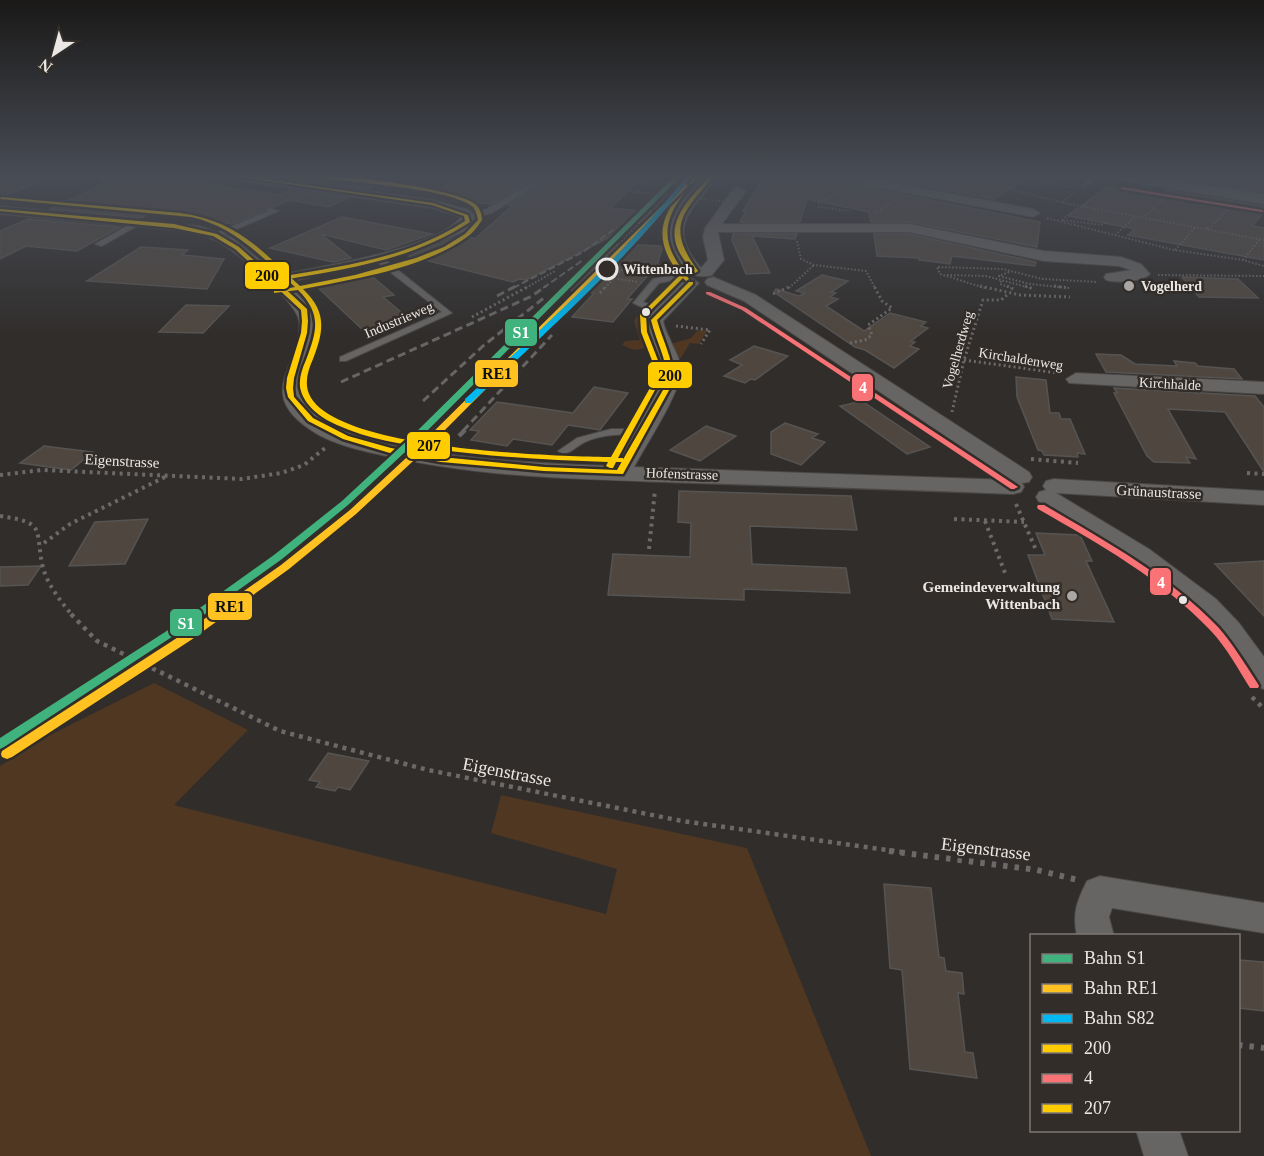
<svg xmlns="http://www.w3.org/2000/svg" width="1264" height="1156" viewBox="0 0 1264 1156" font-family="Georgia,serif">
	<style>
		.green { fill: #4f3722 }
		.building { fill: #4f473f; stroke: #565452; stroke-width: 1.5 }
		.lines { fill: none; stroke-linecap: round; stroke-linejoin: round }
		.lane-casing { stroke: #4a4846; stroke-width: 2 }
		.street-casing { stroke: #4a4846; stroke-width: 2 }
		.secondary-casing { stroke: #4a4846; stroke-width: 2 }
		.path-far4 { stroke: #6c6968; stroke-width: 2; stroke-dasharray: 1.5 2; stroke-linecap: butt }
		.path-far3 { stroke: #6c6968; stroke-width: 3; stroke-dasharray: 2 3; stroke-linecap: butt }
		.path-far2 { stroke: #6c6968; stroke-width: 4; stroke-dasharray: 3 4.5; stroke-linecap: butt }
		.path-far1 { stroke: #6c6968; stroke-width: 4.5; stroke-dasharray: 4 5; stroke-linecap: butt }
		.path { stroke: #6c6968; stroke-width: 6; stroke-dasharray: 4.5 7; stroke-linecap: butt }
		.lane { fill: #676563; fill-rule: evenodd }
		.street { fill: #676563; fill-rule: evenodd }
		.secondary { fill: #676563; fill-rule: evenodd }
		.rail-far2 { stroke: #676664; stroke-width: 2; stroke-dasharray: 7 3; stroke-linecap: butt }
		.rail-far1 { stroke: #676664; stroke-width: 3; stroke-dasharray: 8 4.5; stroke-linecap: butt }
		.rail { stroke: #676664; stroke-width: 4.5; stroke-dasharray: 11 5; stroke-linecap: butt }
		.path-bridge { stroke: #6c6968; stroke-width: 2; stroke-dasharray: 1.5 2; stroke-linecap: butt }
		.bus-1-casing { stroke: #322d29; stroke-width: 5 }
		.bus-2-casing { stroke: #322d29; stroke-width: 5 }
		.bus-3-casing { stroke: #322d29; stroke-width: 5 }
		.bus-1 { fill: #fc0; fill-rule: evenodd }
		.bus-2 { fill: #f97276; fill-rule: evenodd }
		.bus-3 { fill: #fc0; fill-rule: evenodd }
		.rail-1-casing { stroke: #322d29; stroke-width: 5 }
		.rail-2-casing { stroke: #322d29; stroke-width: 5 }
		.rail-3-casing { stroke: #322d29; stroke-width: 5 }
		.rail-1 { fill: #40b27d; fill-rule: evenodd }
		.rail-2 { fill: #ffc221; fill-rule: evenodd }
		.rail-3 { fill: #00b9f2; fill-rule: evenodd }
		.stop-dot { fill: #322d29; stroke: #eae7e4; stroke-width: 3 }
		.poi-dot { fill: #a9a6a3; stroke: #322d29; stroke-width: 2 }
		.bus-dot { fill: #eae7e4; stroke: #322d29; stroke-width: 2 }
		.labels { text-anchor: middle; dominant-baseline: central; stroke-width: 5; stroke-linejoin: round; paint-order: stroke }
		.far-stop-label { font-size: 14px; font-weight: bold; fill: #eae7e4; stroke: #322d29; text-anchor: start }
		.far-poi-label { font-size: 14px; font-weight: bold; fill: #eae7e4; stroke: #322d29; text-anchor: start }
		.far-street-label { font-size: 14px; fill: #eae7e4; stroke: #322d29 }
		.street-label { font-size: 15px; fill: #eae7e4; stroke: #322d29 }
		.poi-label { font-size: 15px; font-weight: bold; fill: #eae7e4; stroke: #322d29; text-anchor: end }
		.near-street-label { font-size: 18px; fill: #eae7e4; stroke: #322d29 }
		.line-badge { stroke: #322d29; stroke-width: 2 }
		.badge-label { font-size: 16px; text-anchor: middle; font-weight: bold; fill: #fff }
		.pale-badge-label { font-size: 16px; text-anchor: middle; font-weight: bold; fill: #111 }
	</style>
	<rect width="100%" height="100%" fill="#302d2b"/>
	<path class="green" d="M637,315L649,348H647L634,350L622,345L625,341L640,340L634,321Z
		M698,330L707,331L699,344L690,343L681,358L675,359L671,344L691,338Z
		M154,683L248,730L174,805L606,914L617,869L491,833L501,795L747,848L871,1156H0V766L54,733Z"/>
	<path class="building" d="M0,176H52V179L0,197Z
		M101,176H151L280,195L291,190L348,198L328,207L289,200L273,207L267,206L266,210L232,224L150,213L141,218L50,209L104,184Z
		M324,176H359L389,180L369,189L312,181Z
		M460,176H540L491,204L457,201L464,195L436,193Z
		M553,176L638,180L611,208L657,213L526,280L519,279L513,282L409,256L456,237L476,238L512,206L509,205Z
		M765,176L783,179L790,176H810L1040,222L1037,247L909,222H871L869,212L807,199L800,222H740L746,211H743Z
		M869,176H922L947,180V176H1030L994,199Z
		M1183,176L1209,179L1212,176L1226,178L1234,176L1264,181V192L1180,178Z
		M1107,187L1157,196L1165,190L1264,206V212L1252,226L1264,228V260L1128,235L1135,229L1069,216Z
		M342,217L432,234L386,250L321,234L351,258L333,262L270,248Z
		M28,219L120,227L77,251L26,246L0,259V231Z
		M733,234H797L795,239L752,236L770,273L746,274L732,240Z
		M874,234H909L1036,262L1035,266L952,256L950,264L919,260L920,258L877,256Z
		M612,244L663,246L657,265L627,299H632L613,322L572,317L594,293L566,290Z
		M141,247L188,250L182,255L224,259L207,289L87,281Z
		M367,272L394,295L383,297L407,317L398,319L402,322L364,331L312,282Z
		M822,275L848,281L831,292L836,293L830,297L838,299L826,306L864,331L890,313L926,322L921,326L928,328L911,341L915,342L910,346L919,349L894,368L865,350L855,347L774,292L776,289L799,296L805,293L796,291Z
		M1182,277L1238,279L1258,298L1199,297Z
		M186,305L229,306L203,333L159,332Z
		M754,346L788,356L755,380L751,379L745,383L724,376L742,365L730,360Z
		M1096,354L1121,355L1135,364L1177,366L1174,361L1195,363L1198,366L1234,369L1242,379L1106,372Z
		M1016,377L1046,380L1050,413H1059L1061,419H1070L1085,454L1077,453L1078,457L1044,455L1042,451L1038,450L1017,397Z
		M594,387L628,393L600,430L568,425L552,445L513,439L507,446L471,440L479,431L470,430L497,402L573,413Z
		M1114,388L1255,396L1264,407V472L1225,412L1168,409L1196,459L1186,457L1190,463L1154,462L1147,456L1114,393H1117Z
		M862,401L930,447L907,454L840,406Z
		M785,423L818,434L812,438L825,442L801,465L771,454V432Z
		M706,426L736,436L700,461L670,450Z
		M44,446L93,452L71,470L20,463Z
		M679,491L851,496L857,530L750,526L752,564L846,568L850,593L744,589V600L608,595L613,554L690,557L691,523L678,522Z
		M148,519L125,564L69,566L95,522Z
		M1036,533L1080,535L1092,561H1086L1114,622L1052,619L1028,555H1045Z
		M1264,561V616L1215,564Z
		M41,566L28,585L0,586V567Z
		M328,753L369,761L350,790L338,787L335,791L316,787L320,782L309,780Z
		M884,884L931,888L939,957L944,958L946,971L962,973L964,994L958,993L965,1052L973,1053L977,1078L910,1069L902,970L890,968Z
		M1239,960L1264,962V1011L1239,1008Z"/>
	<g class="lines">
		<g class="lane-casing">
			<path id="lane" d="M544,176H551L492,213L468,219L464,217L486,209Z
				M1087,176H1093L1095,179L1086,187H1082V185L1088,179Z
				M268,208L279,211L218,237L211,235L268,211Z
				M137,220L144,222L102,246L95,244Z
				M373,255H379L452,313L346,361H340V357L442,312L373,259Z
				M682,273L685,274V278L659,283L643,302L652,305L668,285L689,280V284L674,289L659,307L665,309V313L650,311L633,303L653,279Z
				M611,429H642L648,432L642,435C623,434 603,434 585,442C577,446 572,452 564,454L558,451L577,438Z"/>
		</g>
		<g class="street-casing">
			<path id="street" d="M229,176H260L433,200L469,210L475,217L465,231L418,251L286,283C319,313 323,321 306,364C302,375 300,385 302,395C317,459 557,464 612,466C623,447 664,387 663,368C661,355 648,337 645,320L685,280L691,278L699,283L663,321C666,336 681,357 681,369C682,391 645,446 634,467L1011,480L744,301L707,285L705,282L707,279L713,277L756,295L1029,472L1032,477L1029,482L1022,483L1024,487L1021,492L1013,494C907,490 801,486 694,483C590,479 485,479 382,455C358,450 328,443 308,428C254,390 304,364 299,321C298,303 233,248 215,240C202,234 189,232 176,230L0,214V206L199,226L233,238L278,275C319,267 436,249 461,217L432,208L235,180Z
				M705,176H718C692,211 665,227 701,268L708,260L703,237L705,228L734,188L739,187L746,191L722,224H909L1044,251L1121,257L1141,264L1150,274C1142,282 1117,283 1106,280L1104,277L1106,274L1131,270L1119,266L1044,261L909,232H718L724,260L712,275C700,278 691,276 683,267C652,230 679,204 705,176Z
				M834,176H858L1033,209L1040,213L1033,217L840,180Z
				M1076,373L1264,382V394L1069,383L1066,379Z
				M1054,479L1264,491V505L1056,493L1149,549L1216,599L1239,623L1264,657V689L1254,686C1241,666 1230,646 1215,628C1167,574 1100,538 1039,502L1036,497L1039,492L1046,490L1043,486L1046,481Z
				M1100,876L1264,903V933L1112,908L1109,917L1114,936H1077C1072,913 1077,901 1087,881Z
				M1136,1130H1179L1188,1156H1144Z"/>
		</g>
		<g class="secondary-casing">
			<path id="secondary" d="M1116,176H1152L1264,194V204L1124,181Z"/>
		</g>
		<path class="path-far4" d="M964,176L978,182
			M1009,176L1073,187
			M945,180L951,176
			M950,180L1009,189L1069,204L1264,240
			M756,188L780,176
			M1010,188L1024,179
			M631,191L635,192L653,176
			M841,191L819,203V207L850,211
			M1062,202L1075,192
			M1086,205H1083L1093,197
			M874,213L893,202
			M1145,216L1164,198
			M1047,218L1174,250L1243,260L1264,266
			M1062,220L1077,208
			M1063,220L1103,225L1106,222
			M1206,228L1209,229L1229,208
			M1115,235L1136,216
			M797,241L801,259L814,265L866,271L875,288
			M1175,250L1196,227
			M1243,260L1259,240
			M624,269L636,264L661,265
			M1009,272L999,276L1030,284L1069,288
			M947,275L986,276L1030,288
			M1158,275L1264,276
			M618,279L638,282
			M1001,281L1000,284L1011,288
			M580,284L667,195
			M526,288L555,271
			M605,288L621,270L629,271L642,266
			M789,288L814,265
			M985,288L940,274L937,267L1003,269L1042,279L1098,282"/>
		<path class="path-far3" d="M980,286L1020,295L1070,297
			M1007,286L1016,290
			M1025,286L1034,289
			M1054,286L1069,288
			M600,293L606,286
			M773,294L791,286
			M472,317L529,286
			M676,326L710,330L701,344
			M850,343L865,340L872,335L868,325L892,308L882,301L874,286
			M964,360L1058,373
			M952,412L964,360L983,300H1001L1007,295"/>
		<path class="path-far2" d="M1031,459L1078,463
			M1247,473L1264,474
			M0,475L42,470L242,479L281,473L304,465L325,448
			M1016,504L1036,550
			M0,516C48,523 34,529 43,568C48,585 61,602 73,616
			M954,519L1024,522
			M985,521L1005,573
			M44,543L70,524L169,475
			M649,549L655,490"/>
		<path class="path-far1" d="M71,614L97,641L280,731L428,770L682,821L901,852
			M1252,697L1264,709"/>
		<path class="path" d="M889,851L1037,870L1078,880
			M1238,1045L1264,1048"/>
		<use href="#lane" class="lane"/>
		<use href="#street" class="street"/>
		<use href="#secondary" class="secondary"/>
		<path class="rail-far2" d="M513,288L583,252L617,227
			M543,288L583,260"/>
		<path class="rail-far1" d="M497,296L516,286
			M341,382L532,296L546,286
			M423,401L483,346L545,297
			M431,431L468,401
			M463,431L552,335"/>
		<path class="rail" d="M459,436L465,430
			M278,557L433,430"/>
		<path class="path-bridge" d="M635,192L731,202"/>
		<g class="bus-1-casing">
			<path id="bus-1" d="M233,176H242L433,203L468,215L470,222C411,261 344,269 277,281L307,309L308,321L307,333L294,378L293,388L294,397L313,418L348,436L391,448L441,457L544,467L617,470L667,383C668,360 656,342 651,320L689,282H693V284L657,320C663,342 674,360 673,383L623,474L544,471L441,462L390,453L343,439L308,421L288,397L286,388L287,378L301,333L302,321L301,310L235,249L213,236L174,228L0,211V209L174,224L217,234L239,247L274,278C341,266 407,259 465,221L464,216L432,205Z
				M710,176H714C683,213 665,226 698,271L695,273L693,272C687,263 679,255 676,244C668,217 694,194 710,176Z"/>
		</g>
		<g class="bus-2-casing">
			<path id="bus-2" d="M1122,187L1262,210L1264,212H1262L1120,189Z
				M706,292H710L746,308L1018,487L1014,489H1011L742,310L706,294Z
				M1038,505H1044C1105,541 1168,575 1218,627C1233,644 1245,664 1258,684L1259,686L1258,688H1250C1238,669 1227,648 1211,631C1162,579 1099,544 1038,509L1037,507Z"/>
		</g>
		<g class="bus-3-casing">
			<path id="bus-3" d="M317,176C343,174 456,189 475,204C480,208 482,214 482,220C478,226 473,233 467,237C425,268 354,279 303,289C327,312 324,330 313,359C309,368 306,377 307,386C313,451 559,456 611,457L655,379L653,363L641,332L640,315L680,275C648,234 664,211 694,176H698C692,184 684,193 678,202C658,233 669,253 689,279L686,281L683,278L646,315L647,332L659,363L661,379L618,458H623V462H616L613,468H610L606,466L608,462C550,460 492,457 435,449C402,444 367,439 337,425C321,418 303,405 300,387C299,378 302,369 306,360C317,331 322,314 298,290L274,293V291L295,287C263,258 234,226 191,217L0,199L1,197L180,213C237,221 260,249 300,286L355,275L416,258L444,247L465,234L478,220C477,215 476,211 473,207C456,191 374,184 349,181C339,180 326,180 317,176Z"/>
		</g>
		<use href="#bus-1" class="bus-1"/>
		<use href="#bus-2" class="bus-2"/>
		<use href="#bus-3" class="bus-3"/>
		<g class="rail-1-casing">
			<path id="rail-1" d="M675,176H681L417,441L348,505L282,559L184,629L4,747L0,749V738L176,625L274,555L342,501L411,437Z"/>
		</g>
		<g class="rail-2-casing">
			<path id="rail-2" d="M684,184L689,185L425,450L356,514L289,569L191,640L12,757L7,759L2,757L1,754L2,751L183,634L281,565L350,510L419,446Z"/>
		</g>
		<g class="rail-3-casing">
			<path id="rail-3" d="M687,176H692C628,260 548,330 471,403H465V399C542,328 621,258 687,176Z"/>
		</g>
		<use href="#rail-1" class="rail-1"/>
		<use href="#rail-2" class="rail-2"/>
		<use href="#rail-3" class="rail-3"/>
	</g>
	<linearGradient id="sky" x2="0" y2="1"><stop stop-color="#1a1918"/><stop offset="0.52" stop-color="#484c55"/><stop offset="1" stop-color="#484c55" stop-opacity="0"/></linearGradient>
	<rect width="1264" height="338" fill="url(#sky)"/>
	<circle class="stop-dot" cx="607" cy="269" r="10"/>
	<g class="poi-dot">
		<circle cx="1129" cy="286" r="6"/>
		<circle cx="1072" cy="596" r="6"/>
	</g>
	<g class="bus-dot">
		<circle cx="646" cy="312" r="5"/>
		<circle cx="1183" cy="600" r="5"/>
	</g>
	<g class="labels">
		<g class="far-stop-label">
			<text x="623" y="269">Wittenbach</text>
		</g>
		<g class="far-poi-label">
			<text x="1141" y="286">Vogelherd</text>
		</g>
		<g class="far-street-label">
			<text transform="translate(399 320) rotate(-23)">Industrieweg</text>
			<text transform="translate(958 350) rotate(-74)">Vogelherdweg</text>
			<text transform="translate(1021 359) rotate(9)">Kirchaldenweg</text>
			<text transform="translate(1170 384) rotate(3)">Kirchhalde</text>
			<text transform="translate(682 474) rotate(2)">Hofenstrasse</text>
		</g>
		<g class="street-label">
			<text transform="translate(122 461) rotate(3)">Eigenstrasse</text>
			<text transform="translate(1159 492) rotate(3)">Grünaustrasse</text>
		</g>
		<g class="poi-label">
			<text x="1060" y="587">Gemeindeverwaltung<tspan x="1060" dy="17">Wittenbach</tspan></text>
		</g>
		<g class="near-street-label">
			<text transform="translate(507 772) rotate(11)">Eigenstrasse</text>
			<text transform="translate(986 849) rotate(7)">Eigenstrasse</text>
		</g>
	</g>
	<g class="line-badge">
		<rect x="244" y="261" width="46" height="29" rx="6" fill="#fc0"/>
		<rect x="504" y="318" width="34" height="29" rx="6" fill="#40b27d"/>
		<rect x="474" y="359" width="45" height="29" rx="6" fill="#ffc221"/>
		<rect x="647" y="361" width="46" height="28" rx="6" fill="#fc0"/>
		<rect x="851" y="373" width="23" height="29" rx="6" fill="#f97276"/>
		<rect x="406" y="431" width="45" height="29" rx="6" fill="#fc0"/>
		<rect x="1149" y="567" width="23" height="29" rx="6" fill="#f97276"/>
		<rect x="207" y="592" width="46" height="29" rx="6" fill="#ffc221"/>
		<rect x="169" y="608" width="34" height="29" rx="6" fill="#40b27d"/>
	</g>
	<g class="badge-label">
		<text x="521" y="338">S1</text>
		<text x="863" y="393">4</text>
		<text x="1161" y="588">4</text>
		<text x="186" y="629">S1</text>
	</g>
	<g class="pale-badge-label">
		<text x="267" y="281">200</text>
		<text x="497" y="379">RE1</text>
		<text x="670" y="381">200</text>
		<text x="429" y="451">207</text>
		<text x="230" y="612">RE1</text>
	</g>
	<rect x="1030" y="934" width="210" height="198" fill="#322d29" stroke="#7c7774" stroke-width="1.5"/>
	<rect x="1042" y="954" width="30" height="9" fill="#40b27d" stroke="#7c7774" stroke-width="1.5"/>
	<text x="1084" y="964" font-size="18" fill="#eae7e4">Bahn S1</text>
	<rect x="1042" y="984" width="30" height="9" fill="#ffc221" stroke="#7c7774" stroke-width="1.5"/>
	<text x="1084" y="994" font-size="18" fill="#eae7e4">Bahn RE1</text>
	<rect x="1042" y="1014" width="30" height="9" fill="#00b9f2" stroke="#7c7774" stroke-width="1.5"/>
	<text x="1084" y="1024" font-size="18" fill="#eae7e4">Bahn S82</text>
	<rect x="1042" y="1044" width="30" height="9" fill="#ffcc00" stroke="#7c7774" stroke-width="1.5"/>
	<text x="1084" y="1054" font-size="18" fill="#eae7e4">200</text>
	<rect x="1042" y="1074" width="30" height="9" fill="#f97276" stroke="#7c7774" stroke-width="1.5"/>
	<text x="1084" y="1084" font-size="18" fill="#eae7e4">4</text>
	<rect x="1042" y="1104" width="30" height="9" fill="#ffcc00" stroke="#7c7774" stroke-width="1.5"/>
	<text x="1084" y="1114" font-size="18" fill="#eae7e4">207</text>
	<g transform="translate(54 54) rotate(216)" stroke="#322d29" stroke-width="4.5" paint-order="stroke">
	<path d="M0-4.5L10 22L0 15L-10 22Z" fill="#eae7e4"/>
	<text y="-9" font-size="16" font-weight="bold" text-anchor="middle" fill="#eae7e4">N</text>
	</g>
</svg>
